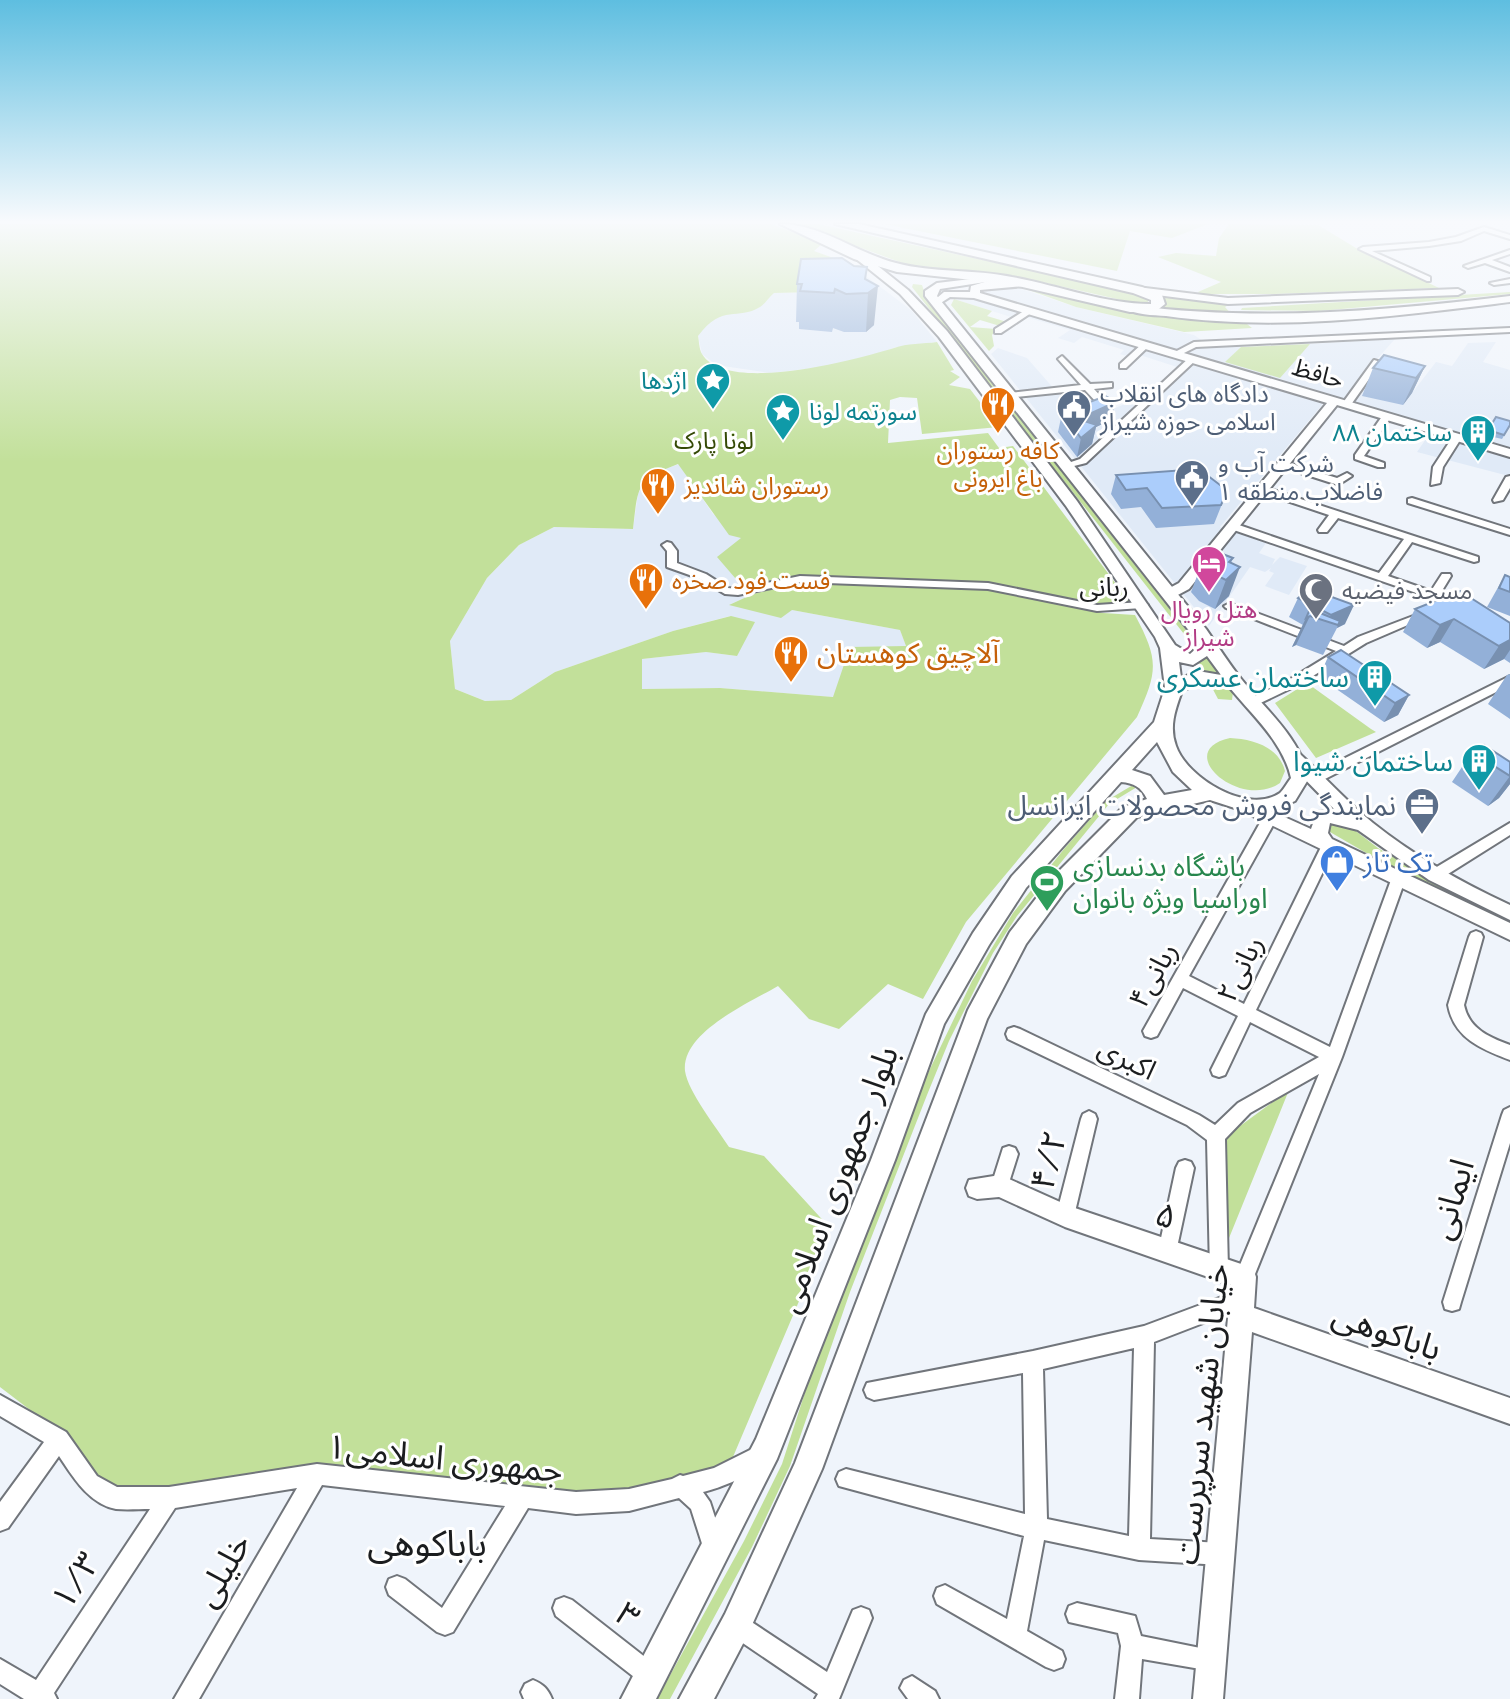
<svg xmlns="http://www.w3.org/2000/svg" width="1510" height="1699" viewBox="0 0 1510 1699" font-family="Raleway,'Noto Sans Arabic',sans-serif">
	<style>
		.built { fill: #e0eaf7 }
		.green { fill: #c2e09a }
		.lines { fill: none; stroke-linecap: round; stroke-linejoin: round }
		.street-casing { stroke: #71757b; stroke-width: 4 }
		.secondary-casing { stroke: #71757b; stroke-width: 4 }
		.primary-casing { stroke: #71757b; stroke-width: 4 }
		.highway-casing { stroke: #71757b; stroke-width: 4 }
		.street { fill: #fff; fill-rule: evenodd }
		.secondary { fill: #fff; fill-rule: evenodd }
		.primary { fill: #fff; fill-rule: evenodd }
		.highway { fill: #fff; fill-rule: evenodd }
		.wall { fill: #93b0d8 }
		.shaded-wall { fill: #7890b0 }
		.building { fill: #abcdfb; stroke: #7890b0; stroke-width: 2 }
		.labels { text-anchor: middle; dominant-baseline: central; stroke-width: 6; stroke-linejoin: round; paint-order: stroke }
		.far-street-label { font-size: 24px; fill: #1b1d1f; stroke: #fff }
		.far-culture-label { font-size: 24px; fill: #0d838f; stroke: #fff; text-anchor: end }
		.far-service-label { font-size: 24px; fill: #4e5e75; stroke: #fff; text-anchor: start }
		.far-park-label { font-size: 24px; fill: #354a07; stroke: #fff }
		.far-food-label { font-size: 24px; fill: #c56008; stroke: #fff; text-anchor: start }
		.far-worship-label { font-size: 24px; fill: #5b616d; stroke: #fff; text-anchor: start }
		.far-hotel-label { font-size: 24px; fill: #b23c85; stroke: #fff }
		.far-neighbourhood-label { font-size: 26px; fill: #1b1d1f; stroke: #fff }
		.food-label { font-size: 28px; fill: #c56008; stroke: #fff; text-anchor: start }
		.culture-label { font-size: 28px; fill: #0d838f; stroke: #fff; text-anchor: end }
		.service-label { font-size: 28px; fill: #4e5e75; stroke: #fff; text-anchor: end }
		.shop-label { font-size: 28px; fill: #366cbe; stroke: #fff; text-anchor: start }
		.leisure-label { font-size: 28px; fill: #27864d; stroke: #fff; text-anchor: start }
		.street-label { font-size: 28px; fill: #1b1d1f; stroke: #fff }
		.near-street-label { font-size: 34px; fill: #1b1d1f; stroke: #fff }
		.near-neighbourhood-label { font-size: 36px; fill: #1b1d1f; stroke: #fff }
	</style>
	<rect width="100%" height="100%" fill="#eff4fb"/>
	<path class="built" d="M858,270L911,310L937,342L896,347L873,356L832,366L770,373L716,365L702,354L698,335L708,322L727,313L758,308L774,293L815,292Z
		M994,287L1021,289L1076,307L1194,335L1203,341L1241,347L1226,362L1280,377L1310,344L1395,339L1360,378L1412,393L1436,362L1452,366L1468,343L1496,342L1483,362L1510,370V481L1505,475L1417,452L1432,430L1327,399L1220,527L1266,543L1259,553L1275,559L1272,565L1280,557L1307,566L1289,595L1265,586L1274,573L1269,571L1271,568L1265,572L1250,567L1209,626L991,354L998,348L1027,358L1083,422L1127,403L1136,406L1177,367L1140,355L1130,357L1120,354L1124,350L1082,337L1074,343L1058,338L1070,330L1026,317L1014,318L954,299Z
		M679,464L713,514L742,538V586L753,594L731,604L792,610L900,630L906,646L833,697L720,688L642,689V659L706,652L737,656L730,616L673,631L555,672L511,700L485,701L455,689L450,641L487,578L519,545L554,527L633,529L638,494L649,475Z"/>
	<path class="green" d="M0,224H772L822,244L814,251L839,260L815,292L774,293C769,297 765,304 760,307C737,321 723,303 698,336C699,340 699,349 702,354C727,395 858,359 894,348C907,343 923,344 937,342L954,370L950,371L960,377L949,385L970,389L999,427L922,434L917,398L900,397L890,400L888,443L988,433L999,448L1013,446L1131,604H1102L985,582L797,576L742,586L717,557L741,538L729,535L678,464C636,480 638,486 633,529L554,527L519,545L487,578L450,641L455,689L485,701L511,700L555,672L673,631L731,616L755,622L737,656L706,652L642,659V689L720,688L833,697L850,647L906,646L900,630L792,610L781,618L729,605L753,594L797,583L971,588L1004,591L1103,613L1135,615C1159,660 1158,671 1137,717L966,922L923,999L888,984L839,1029L809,1019L778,986C751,1002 681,1032 685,1071C688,1092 717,1128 729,1147L764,1156L830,1228L730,1464L568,1504L475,1494L365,1469L145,1505L97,1479L72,1442L0,1387Z
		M796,224H818L1129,292L1148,299V303L1139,304L1024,278L905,264Z
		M884,224H1208L1172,238L1130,231L1117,271Z
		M1229,224L1318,225L1356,248L1439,288L1274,294H1200L1198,292L1221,282L1158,257L1176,253L1216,256L1219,238Z
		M913,284L922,285L927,300L1197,644L1233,692L1232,700L1218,699L1184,634L912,287Z
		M1023,288L1148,315L1247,324L1252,328L1184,332L1076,307Z
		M1510,292V294L1319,311L1241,310L1242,308Z
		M1163,297L1230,304L1225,307L1232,315L1157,310L1166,303Z
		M954,299L992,311L987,316L1007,322L1000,326L980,320L970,327L996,329L992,335L994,346L989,351L951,305Z
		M1310,344L1280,378L1225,362L1241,347Z
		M1307,683L1371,729L1376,732L1316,758L1275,703Z
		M1230,738C1253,739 1279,747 1285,771L1280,783C1240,811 1171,751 1230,738Z
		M1138,782L1142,784L1109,804L1017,916L993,953L949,1041L927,1095L850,1292L790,1466L752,1547L670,1699H657L744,1541L782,1464L808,1383L919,1092L972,981L1013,913L1064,849L1106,801Z
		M1324,822L1348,825L1378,848L1458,896L1510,920V925L1394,869L1323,828Z
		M1289,1090L1227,1243L1221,1140Z"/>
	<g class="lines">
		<g class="street-casing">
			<path id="street" d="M1484,227L1510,235V239L1484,231L1461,241L1429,246L1372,251L1430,277V281H1427L1359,249L1363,247L1429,242L1456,237Z
				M1510,250V254L1492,260L1510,267V272L1485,263L1468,268L1464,266Z
				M1510,279V283L1494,285L1490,283Z
				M1027,309L1034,311L1001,333H995V329Z
				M1510,328V332L1196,347L1178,356L1171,354L1194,342Z
				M1143,343L1150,345L1126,368H1120V364Z
				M1062,356L1090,384L1112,383V387L1094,389L1106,402L1104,404H1098L1085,390L1006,398V394L1009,393L1081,385L1058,359Z
				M1190,357L1197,359L1086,463L1062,469V465L1080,459Z
				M1374,360L1381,362L1350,406H1344L1342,404Z
				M1386,414L1391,417L1364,456L1384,463V467H1378L1355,459V455L1383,415Z
				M1454,435L1462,437L1443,467L1440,483L1431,485L1433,467Z
				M1285,462L1337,478L1347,473L1352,476L1338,485L1282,467V463Z
				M1510,476V488L1503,500L1494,502L1493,500L1506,477Z
				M1264,487L1478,557V561L1474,562L1412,542L1388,576L1431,591L1442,574H1450L1451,576L1440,594L1467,605L1461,608L1457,607L1228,528V524H1236L1379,573L1404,539L1338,518L1327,532H1319L1318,530L1329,515L1260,492L1259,490Z
				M1412,498L1510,529V535L1408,503V499Z
				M667,542L671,543L677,551V563L706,574L728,588L738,589L800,576L988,583L1097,605L1142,602L1148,605L1142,608L1097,611L988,589L800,582L738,595L725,594L698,578L667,567V551L662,545Z
				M1230,603L1344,646L1358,637L1421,613H1429L1431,615L1366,643L1300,684L1252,707L1248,706L1246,703L1248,700L1292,678L1336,651L1226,608L1224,606Z
				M1510,676V685L1321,781L1316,783L1309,778L1311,775Z
				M1270,813L1277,818L1189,976L1244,1004L1323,843H1333L1335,847L1256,1010L1330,1047L1391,880L1393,876H1403L1405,880L1342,1057L1251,1284L1244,1286L1237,1284L1235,1277L1319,1074L1250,1113L1225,1139L1228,1270L1226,1277L1219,1279L1212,1277L1210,1270L1207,1140L1187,1125L1008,1039L1006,1034L1008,1029L1014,1027L1020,1029L1199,1115L1215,1125L1238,1103L1319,1057L1250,1022L1225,1075L1219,1077L1213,1075L1211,1070L1238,1016L1183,988L1157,1036L1151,1038L1145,1036L1143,1031L1265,814Z
				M1510,823V835L1440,879H1430L1428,875L1430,871Z
				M1476,931L1481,933L1483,937L1464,1005C1469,1029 1489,1037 1510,1045V1060C1481,1049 1454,1038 1448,1005L1469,937L1471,933Z
				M1510,1107V1143L1461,1302L1459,1309L1452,1311L1445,1309L1443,1302L1502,1115L1504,1110Z
				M1089,1111L1095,1114L1097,1119L1074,1216L1071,1222L1065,1225L1059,1222L1056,1216L1081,1119L1083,1114Z
				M1009,1146L1015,1148L1018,1154L1006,1192L1000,1194L994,1192L991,1186L1003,1148Z
				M1185,1160L1191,1162L1194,1168L1176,1252L1174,1258L1167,1261L1160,1258L1158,1252L1176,1168L1179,1162Z
				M1243,1289L1250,1291L1252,1298L1250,1305L1154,1342L1150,1539L1221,1543L1229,1546L1232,1554L1229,1562L1221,1565L1139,1560L1044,1540L1027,1631L1062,1651L1065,1659L1062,1667L1054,1670L1046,1667L937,1604L934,1596L937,1588L945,1585L1007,1619L1024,1536L839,1486L836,1479L839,1472L846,1469L1025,1514L1023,1373L874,1400L867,1397L864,1390L867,1383L1033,1351L1144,1326ZM1134,1348L1129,1536L1047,1519L1043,1369Z
				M0,1395L66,1432L97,1476L117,1487H169L317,1464L576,1492L629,1489L672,1479L680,1475L683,1476L714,1468L756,1447L763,1450L766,1457C760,1473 720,1488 703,1492L710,1502L724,1545L721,1553L713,1556L705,1553L691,1509L679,1498L629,1511L576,1514L528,1508L453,1632L445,1635L437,1632L389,1595L386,1587L389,1579L397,1576L405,1579L442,1608L505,1506L322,1485L199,1699H174L297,1488L175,1508L54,1693L57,1699H24L0,1684V1659L36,1680L150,1509C139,1509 127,1510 116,1509C89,1504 73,1477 59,1456L8,1528L0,1531V1502L44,1442L0,1416Z
				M564,1597L572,1600L659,1668L663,1676L659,1684L651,1688L643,1684L556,1616L553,1608L556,1600Z
				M1077,1603L1135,1616L1141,1636L1220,1652L1223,1660L1220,1668L1212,1671L1142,1659L1139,1699H1115L1121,1646L1118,1633L1069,1622L1066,1614L1069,1606Z
				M861,1607L869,1610L872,1618L839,1699H815L818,1694L728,1633L725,1625L728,1617L736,1614L744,1617L827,1672L853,1610Z
				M912,1676L935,1691L939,1699H908L900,1688L904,1680Z
				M533,1680C543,1684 548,1689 552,1699H524L521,1692L525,1684Z"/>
		</g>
		<g class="secondary-casing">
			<path id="secondary" d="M988,281L1025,280L1030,283L1025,286L980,290V293L1510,449V457L1337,405L1189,589L1174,597H1164V591L1179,583L1327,403L974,298L950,297L936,306L931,303L944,292H970L971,286Z
				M1295,753L1301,755C1325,777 1347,802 1373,823C1414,856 1461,882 1510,905V920L1429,880L1358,830L1330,823L1328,833L1332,839L1510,923V940L1236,808L1233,804L1236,800L1242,798L1311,829L1317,812L1336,811L1289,763L1287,759L1289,755Z
				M1000,1175L1069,1206L1253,1268L1256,1277L1254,1308L1510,1398V1424L1252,1332L1223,1699H1193L1231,1285L1065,1227L999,1197L977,1199L969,1196L966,1188L969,1180Z"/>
		</g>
		<g class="primary-casing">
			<path id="primary" d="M855,254H863L908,290L947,331L1077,501L1175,645L1190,654L1200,645L1194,637L925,296V291L937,283L996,276L998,278L992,281L940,289L937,296L1206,629C1218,646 1229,664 1242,680C1267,711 1300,738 1309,778L1295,801L1270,812H1247L1210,800L1137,817L1065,891L1026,944L987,1019L822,1469L747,1636L714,1699H679L725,1614L795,1463L968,1010L1010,932L1051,879L1123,807L1147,799C1141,787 1134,783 1121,782L1026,888L989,945L944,1024L895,1160L777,1459L656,1699H621L756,1439L871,1160L926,1014L973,933L1012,876L1154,722L1165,688L1160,648L1155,637L1066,506L939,337L900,294L855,258ZM1207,656L1221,675L1198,671L1181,678L1179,662L1193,665ZM1200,683L1230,688C1252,715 1283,742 1291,778C1287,783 1284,789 1280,793C1248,815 1187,778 1176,746C1169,727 1175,710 1182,691ZM1157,742L1173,772L1192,790L1164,795L1150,776L1132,770Z
				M1137,287L1228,298L1458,289L1464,292L1458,295L1228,304L1133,292V288Z
				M1510,296V302C1397,316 1280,332 1166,316C1153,315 1135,315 1124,308L1130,305C1258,322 1383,311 1510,296Z"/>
		</g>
		<g class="highway-casing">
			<path id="highway" d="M780,224C822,224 856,253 896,263C933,273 974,269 1012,277C1058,285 1104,304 1151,304V300L1133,293L835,224H859L1142,287L1162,295L1165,304L1155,312H1130L1010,284L897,272L854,259Z"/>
		</g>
		<use href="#street" class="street"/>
		<use href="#secondary" class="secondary"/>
		<use href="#primary" class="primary"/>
		<use href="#highway" class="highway"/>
	</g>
	<path class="wall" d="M854,266L866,279L874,325L866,332H844L833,328L832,332L799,329V322H796L797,284Z
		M1425,366L1412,393L1403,405L1362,396L1373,368Z
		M1116,402L1111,420L1096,427L1092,444L1077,457L1058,432L1062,413Z
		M1496,417L1510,426L1502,439L1485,435Z
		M1116,475L1226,494L1214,524L1156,528L1141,507L1121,509L1111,494Z
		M1233,558L1231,563L1229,596L1215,609L1199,601L1191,592L1202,563Z
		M1505,575L1510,577V616L1487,607Z
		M1310,589L1345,624L1337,628L1323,655L1296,645L1292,647L1303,625L1289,617L1298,598Z
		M1415,609L1510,623V663L1504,659L1484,669L1440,642L1427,648L1403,632Z
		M1328,657L1409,695L1398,715L1384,722L1319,677Z
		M1510,674V719L1488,704L1507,675Z
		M1472,752L1510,762V784L1499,798L1488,806L1452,782Z"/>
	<path class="shaded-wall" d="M878,286L874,325L866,332L868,293Z
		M1425,366L1412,393L1403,405L1416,378Z
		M1116,402L1111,420L1096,427L1092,444L1077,457L1081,438L1078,419Z
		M1240,567L1229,596L1215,609L1226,580Z
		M1354,605L1345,624L1337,628L1338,625L1328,622L1331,615Z
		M1310,616L1296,645L1292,647L1306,618Z
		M1454,619L1440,642L1427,648L1440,625Z
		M1510,640V650L1504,659L1484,669L1499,646Z
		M1409,695L1398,715L1384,722L1395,703Z
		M1510,776V784L1499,798L1488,806Z"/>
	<path class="building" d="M842,258L854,266L867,267L865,279L878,286L868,293L846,294L835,289L834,293L800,291L802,284H797L801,259Z
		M1384,355L1425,366L1416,378L1373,368Z
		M1105,396L1116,402L1078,419L1097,425L1081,438L1062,413Z
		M1496,417L1510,421V425L1504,435L1488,430Z
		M1199,469L1224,488L1226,494L1221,505L1162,508L1147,488L1126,490L1116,475Z
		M1212,550L1233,558L1229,562L1240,567L1226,580L1209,572L1202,563Z
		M1505,575L1510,577V592L1499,588Z
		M1310,589L1354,605L1331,615L1298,598Z
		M1460,591L1510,623V640L1499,646L1454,619L1440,625L1415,609Z
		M1310,609L1340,621L1338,625L1310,616L1306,618Z
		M1341,650L1409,695L1395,703L1328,657Z
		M1484,745L1510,762V776L1472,752Z"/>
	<linearGradient id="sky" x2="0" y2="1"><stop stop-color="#5ebee0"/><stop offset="0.48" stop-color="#f8fafd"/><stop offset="1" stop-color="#f8fafd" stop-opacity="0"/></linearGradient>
	<rect width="1510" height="462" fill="url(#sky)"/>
	<defs>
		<g id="sight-pin" transform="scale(1.8)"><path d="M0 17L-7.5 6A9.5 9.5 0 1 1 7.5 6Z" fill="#0f9aa8" stroke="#fff"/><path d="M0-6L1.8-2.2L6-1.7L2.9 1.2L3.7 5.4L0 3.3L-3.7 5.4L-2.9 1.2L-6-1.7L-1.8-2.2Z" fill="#fff"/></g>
		<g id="restaurant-pin" transform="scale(1.8)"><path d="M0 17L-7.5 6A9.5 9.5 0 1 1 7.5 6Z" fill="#e8710a" stroke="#fff"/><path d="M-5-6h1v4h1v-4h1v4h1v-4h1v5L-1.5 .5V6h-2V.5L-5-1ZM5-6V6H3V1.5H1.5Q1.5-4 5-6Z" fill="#fff"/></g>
		<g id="civic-pin" transform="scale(1.8)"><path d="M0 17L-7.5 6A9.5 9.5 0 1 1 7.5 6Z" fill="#5c6f8a" stroke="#fff"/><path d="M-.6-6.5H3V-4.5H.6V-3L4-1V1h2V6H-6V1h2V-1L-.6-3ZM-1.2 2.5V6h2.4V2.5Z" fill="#fff"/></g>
		<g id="building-pin" transform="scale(1.8)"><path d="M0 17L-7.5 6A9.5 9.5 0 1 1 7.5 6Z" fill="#0f9aa8" stroke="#fff"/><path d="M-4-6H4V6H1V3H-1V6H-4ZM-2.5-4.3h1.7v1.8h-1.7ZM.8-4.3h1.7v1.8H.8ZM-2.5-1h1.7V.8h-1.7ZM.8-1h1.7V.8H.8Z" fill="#fff"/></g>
		<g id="hotel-pin" transform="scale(1.8)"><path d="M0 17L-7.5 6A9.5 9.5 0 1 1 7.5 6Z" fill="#d1479c" stroke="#fff"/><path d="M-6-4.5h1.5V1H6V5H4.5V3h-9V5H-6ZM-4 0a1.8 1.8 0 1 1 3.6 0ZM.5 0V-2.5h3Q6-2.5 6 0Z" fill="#fff"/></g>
		<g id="mosque-pin" transform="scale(1.8)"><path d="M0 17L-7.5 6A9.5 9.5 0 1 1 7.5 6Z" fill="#6b7280" stroke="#fff"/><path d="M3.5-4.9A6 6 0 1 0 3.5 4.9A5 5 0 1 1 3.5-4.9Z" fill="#fff"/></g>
		<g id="office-pin" transform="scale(1.8)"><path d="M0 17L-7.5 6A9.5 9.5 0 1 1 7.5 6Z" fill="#5c6f8a" stroke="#fff"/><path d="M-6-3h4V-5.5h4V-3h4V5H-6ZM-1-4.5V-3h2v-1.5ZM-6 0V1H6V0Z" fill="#fff"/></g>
		<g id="shop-pin" transform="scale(1.8)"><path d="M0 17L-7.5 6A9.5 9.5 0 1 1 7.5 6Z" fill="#3f7fe0" stroke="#fff"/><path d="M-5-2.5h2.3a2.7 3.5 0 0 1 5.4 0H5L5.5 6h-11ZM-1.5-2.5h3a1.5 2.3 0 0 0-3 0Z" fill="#fff"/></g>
		<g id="stadium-pin" transform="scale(1.8)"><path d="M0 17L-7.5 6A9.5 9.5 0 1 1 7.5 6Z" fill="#2e9e5b" stroke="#fff"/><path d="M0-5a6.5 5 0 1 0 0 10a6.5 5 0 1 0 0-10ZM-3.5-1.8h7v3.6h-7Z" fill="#fff"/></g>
	</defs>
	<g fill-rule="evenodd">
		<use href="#sight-pin" x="713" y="380"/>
		<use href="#restaurant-pin" x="998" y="404"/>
		<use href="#civic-pin" x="1074" y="407"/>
		<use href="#sight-pin" x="783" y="411"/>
		<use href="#building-pin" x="1478" y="432"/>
		<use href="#civic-pin" x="1192" y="477"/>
		<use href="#restaurant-pin" x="658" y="485"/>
		<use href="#hotel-pin" x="1209" y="563"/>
		<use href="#restaurant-pin" x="646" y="580"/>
		<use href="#mosque-pin" x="1316" y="590"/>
		<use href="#restaurant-pin" x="791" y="653"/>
		<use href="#building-pin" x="1375" y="677"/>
		<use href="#building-pin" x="1479" y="761"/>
		<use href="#office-pin" x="1422" y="805"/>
		<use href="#shop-pin" x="1337" y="862"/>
		<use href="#stadium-pin" x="1047" y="882"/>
	</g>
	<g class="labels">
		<g class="far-street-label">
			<text transform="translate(1318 373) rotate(16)">حافظ</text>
		</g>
		<g class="far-culture-label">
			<text x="687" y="380">اژدها</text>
			<text x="809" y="411" text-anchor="start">سورتمه لونا</text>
			<text x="1452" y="432">ساختمان ۸۸</text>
		</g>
		<g class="far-service-label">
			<text x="1100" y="393">دادگاه های انقلاب<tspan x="1100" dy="28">اسلامی حوزه شیراز</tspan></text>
			<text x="1218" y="463">شرکت آب و<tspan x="1218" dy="28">فاضلاب منطقه ۱</tspan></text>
		</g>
		<g class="far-park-label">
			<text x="714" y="440">لونا پارک</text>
		</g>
		<g class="far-food-label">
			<text x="998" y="450" text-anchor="middle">کافه رستوران<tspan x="998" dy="28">باغ ایرونی</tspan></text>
			<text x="684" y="485">رستوران شاندیز</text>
			<text x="672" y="580">فست فود صخره</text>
		</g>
		<g class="far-worship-label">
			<text x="1342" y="590">مسجد فیضیه</text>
		</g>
		<g class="far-hotel-label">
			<text x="1209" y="609">هتل رویال<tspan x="1209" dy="28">شیراز</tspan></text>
		</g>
		<g class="far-neighbourhood-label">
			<text x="1104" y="587">ربانی</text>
		</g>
		<g class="food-label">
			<text x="817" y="653">آلاچیق کوهستان</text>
		</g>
		<g class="culture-label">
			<text x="1349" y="677">ساختمان عسکری</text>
			<text x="1453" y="761">ساختمان شیوا</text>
		</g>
		<g class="service-label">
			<text x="1396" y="805">نمایندگی فروش محصولات ایرانسل</text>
		</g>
		<g class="shop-label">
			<text x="1363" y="862">تک تاز</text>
		</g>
		<g class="leisure-label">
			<text x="1073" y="866">باشگاه بدنسازی<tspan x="1073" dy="32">اوراسیا ویژه بانوان</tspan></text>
		</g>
		<g class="street-label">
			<text transform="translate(1240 969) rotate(-64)">ربانی۲</text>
			<text transform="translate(1153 975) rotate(-61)">ربانی۴</text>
			<text transform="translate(1127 1059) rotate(26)">اکبری</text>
		</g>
		<g class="near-street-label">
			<text transform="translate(1048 1160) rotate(-76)">۴/۲</text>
			<text transform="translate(837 1179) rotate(-69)">بلوار جمهوری اسلامی</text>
			<text transform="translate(1451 1199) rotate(-73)">ایمانی</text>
			<text transform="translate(1166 1215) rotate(19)">۵</text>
			<text transform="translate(1387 1331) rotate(19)">باباکوهی</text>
			<text transform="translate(1201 1414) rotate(-84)">خیابان شهید سرپرست</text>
			<text transform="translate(445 1458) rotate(6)">جمهوری اسلامی۱</text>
			<text transform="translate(222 1570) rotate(-60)">خلیلی</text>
			<text transform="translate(75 1580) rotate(-57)">۱/۳</text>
			<text transform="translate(628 1615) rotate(38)">۳</text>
		</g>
		<g class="near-neighbourhood-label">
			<text x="427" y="1543">باباکوهی</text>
		</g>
	</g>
</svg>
